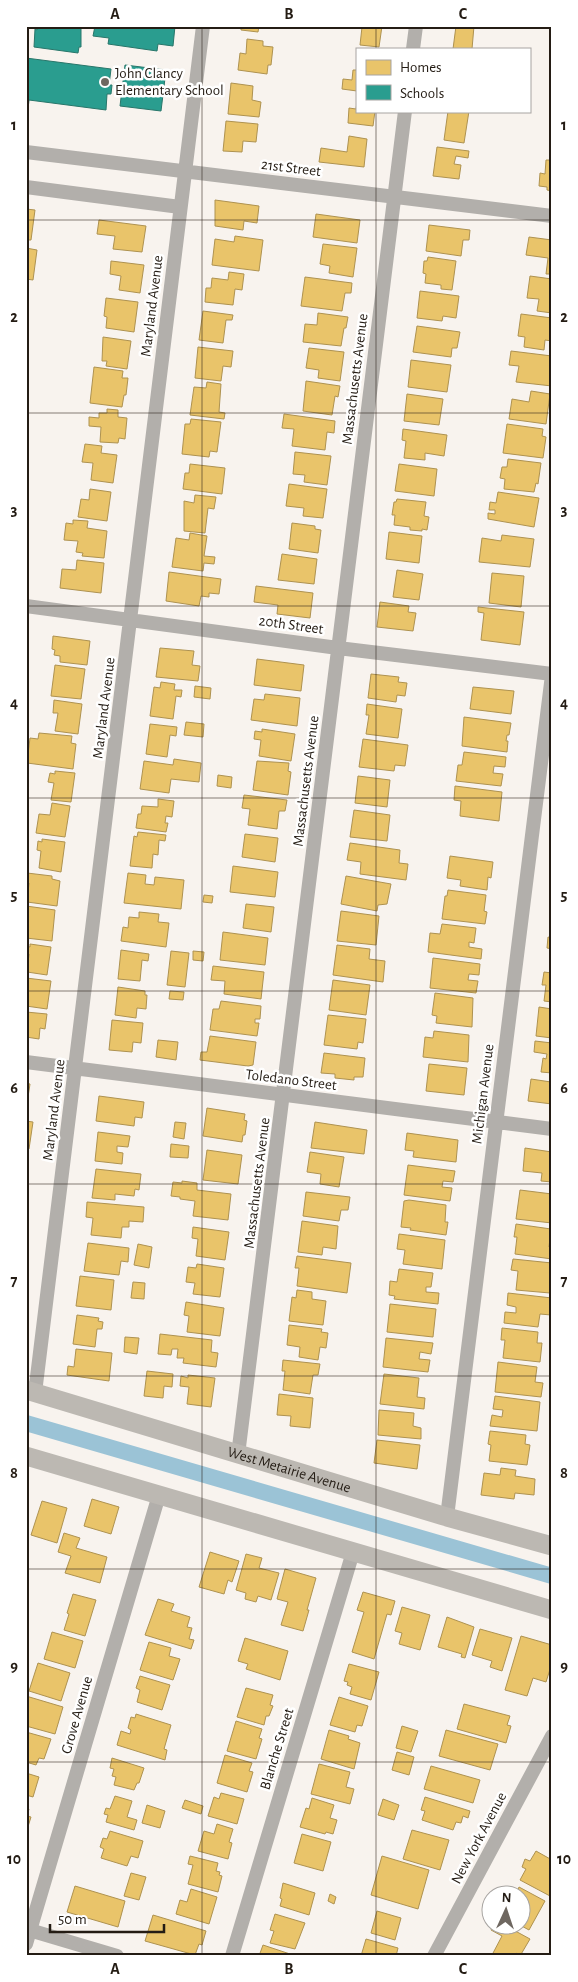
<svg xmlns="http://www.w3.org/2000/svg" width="578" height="1982" viewBox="0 0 578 1982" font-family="'Alegreya Sans',sans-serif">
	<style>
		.homes { fill: #e9c46a; stroke: #ae9250 }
		.schools { fill: #2a9d8f; stroke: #28766a }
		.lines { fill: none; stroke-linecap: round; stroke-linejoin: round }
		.canal { stroke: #9bc3d6; stroke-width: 16 }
		.street { stroke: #b2afab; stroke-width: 14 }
		.secondary { stroke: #bcb8b2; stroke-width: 19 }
		.grid { fill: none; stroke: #241c14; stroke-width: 1; stroke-opacity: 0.55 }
		.poi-dot { fill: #6e6760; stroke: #fff; stroke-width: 2 }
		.labels { text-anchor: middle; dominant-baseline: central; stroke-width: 5; stroke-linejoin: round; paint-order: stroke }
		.poi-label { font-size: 15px; fill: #241c14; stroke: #fff; text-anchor: start }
		.street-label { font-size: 15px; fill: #241c14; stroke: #fff }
		.neatline { fill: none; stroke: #241c14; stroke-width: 2 }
		.grid-label { font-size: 16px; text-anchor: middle; font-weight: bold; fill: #241c14 }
	</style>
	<rect width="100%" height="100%" fill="#f8f3ee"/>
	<path class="homes" d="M241,26H259L258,32L241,30Z
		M359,26H382L379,47L360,45L362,27Z
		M456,26H474L472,49H453Z
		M247,39L263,41V46L273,47L271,65H268L267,74L238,70L240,53L246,54Z
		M353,70H357V91L342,89L343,79L352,80Z
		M231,83L253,86L252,100L261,102L259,117L228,114Z
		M357,102V111H375L373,126L348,123L349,108L356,109Z
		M448,111H469L464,143L444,140Z
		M226,121L258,124L256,142L243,141L242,152L223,151Z
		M349,136L367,139L364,167L319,162L321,148L347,152Z
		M437,147L469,151L468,158L456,156L454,164L461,165L459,179L433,176Z
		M546,160H552V191L547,190V187L539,186L540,173L545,174Z
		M215,200L259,206L257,223L244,221L243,230L215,226Z
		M26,209L35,210L31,240H26Z
		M316,214L360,220L357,243L313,237Z
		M99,220L146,226L142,252L113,249L115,236L97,234Z
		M429,225L470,230L469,240H463L461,256L426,251Z
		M235,236L263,240L259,271L212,265L215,239L234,242Z
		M529,237L552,240V274H546L548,258L526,255Z
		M323,244L357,248L353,277L329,273L330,266L320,264Z
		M26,248L37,250L33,280L26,279Z
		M428,257L456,261L452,290L441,289V285L425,283L426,274L423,273L424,261H427Z
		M111,261L144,265L140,293L119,290L121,276L110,274Z
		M229,272L244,274L242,290L235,289L233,305L205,302L206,288H211L212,278L228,280Z
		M530,276L552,279V313L537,311L539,299L527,298Z
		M305,277L352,283L351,293H345L342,311L301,306Z
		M420,291L459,296L456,318L443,316L442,321L417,318Z
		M106,298L138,302L134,332L106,328L107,317L104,316Z
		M203,311L233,315L232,320H226L223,343L199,340Z
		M318,313L348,317L346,328H344L341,346L303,342L305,324L317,325Z
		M521,314L552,318V341L545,340L544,350L524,347L525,337L518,336Z
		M417,326L460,332L457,348H452L451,357L413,352Z
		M103,337L131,341L127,369L106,366L107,361H102Z
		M198,347L233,351L231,367L223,366L221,381L195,378Z
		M309,348L344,352L340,381L318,378L319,370L306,368Z
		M511,351L552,356V386L516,382L519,366L509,365Z
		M411,360L451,365L447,392L408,387Z
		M94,367L123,371L122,378H128L126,395H124L122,407L90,403Z
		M306,381L340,386L338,397L335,396L332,415L303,411Z
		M207,382L221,384L219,412L225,413L224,419L190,415L194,387L206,388Z
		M531,391L550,394L546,424L509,419L512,399L529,402Z
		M407,394L443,399L439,425L404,421Z
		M107,409L118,410V417L127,418L125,439L119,438L118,443L100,442L101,427L89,426V417L99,418V413H107Z
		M284,414L335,421L334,433L327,432L325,450L292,446L294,429L282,428Z
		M191,419L221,422L217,452L210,451L209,457L182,454L185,424H190Z
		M507,424L543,429L542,436L546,437L543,458L503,453Z
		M403,429L447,435L444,456L425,453V460L404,458L406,441L402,440Z
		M85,444L102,446L101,453L117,455L113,483L91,480L93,463L82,462Z
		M295,452L331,456L327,485L304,482L305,475L293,474Z
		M508,459L541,463L538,484L536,483L534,492L504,489L505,479L500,478L502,467H507Z
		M190,464L225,468L222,494L183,489L185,473H189Z
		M399,464L437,469L434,496L395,491Z
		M289,484L327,489L323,518L303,516L304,508L286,506Z
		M90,489L111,492L107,521L78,517L81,499L89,500Z
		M498,492L539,498L534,527L488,519V513L495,514V510H489L490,502L496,503Z
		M195,495L216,497L214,509L208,508L205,533L184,531V501L194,503Z
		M397,499L426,502L424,516L429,517L427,530L422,529V531L410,530V527L394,525L395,515H392L394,502H396Z
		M73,520L88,521L87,528L107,531L104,558L82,556L83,553L76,552L78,541L64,540L66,523L73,524Z
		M292,523L315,526V529L321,530L318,553L289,549Z
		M389,532L422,536L419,563L386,559Z
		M190,533L207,536L204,556L215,557L214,564L204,563L203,571L172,567L176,538L189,540Z
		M502,535L534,539L530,567L479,562L482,538L501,541Z
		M282,554L317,559L314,584L278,580Z
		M77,560L104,563L101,593L60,588L62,569L76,570Z
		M397,570L423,574L419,600L393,597Z
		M169,572L221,579L219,594L209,593V597L201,596L199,606L166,601Z
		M492,573L524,576L521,607L489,603Z
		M256,586L313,593L310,618L277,614L278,605L254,602Z
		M380,602L409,606L408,612L416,613L413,631L377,627Z
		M478,607L524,612L520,645L481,640L484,613L478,612Z
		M53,636L90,641L87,665L60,662V656L54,655L55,650L52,649Z
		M160,648L194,651L192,665L200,666L198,681L156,677Z
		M257,659L304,665L301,691L254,685Z
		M55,665L85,669L81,699L51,696Z
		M371,674L399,677L398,682L407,683L405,696L397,695L396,702L368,698Z
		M161,682L175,684L174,690H182L181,697L176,696L173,719L150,716L154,687L160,688Z
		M195,686L211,688L210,699L194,697Z
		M473,687L514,691L511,714L470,709Z
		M265,694L300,698L297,726L251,720L254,699L264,700Z
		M54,700L82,704L78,734L55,731L58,713H53Z
		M367,704L402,709L398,738L366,734L369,715H366Z
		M464,717L511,723L509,735H507L506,741H508L507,752L462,746Z
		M186,722L204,724L203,737L184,735Z
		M150,724L177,727L176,736L170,735L167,757L146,754Z
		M262,729L295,734L291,761L259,756L261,740L254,739L255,731L262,732Z
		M39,733L72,736L71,743L76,744L73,769L27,763L30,738L38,739Z
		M363,739L408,745L405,766L395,765L394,771L359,767Z
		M464,752L506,757L505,767L494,766L493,773L503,774L501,786L456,781L458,765H462Z
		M174,759L201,763L199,782L171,779L169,793L140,789L144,761L173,765Z
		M257,761L289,763L288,771L291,772L288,795L253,790Z
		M55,771L75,773L71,802L51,800L54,783L48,782L50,773L55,774Z
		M218,775L232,777L231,788L217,786Z
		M358,776L390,780L387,807L355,803Z
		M455,786L502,792L499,821L460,816L461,801L454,800Z
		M244,795L287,800L285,811H279L277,829L248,825L250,809L242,808Z
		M158,799L174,801L172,817L166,816L165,823H168L166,832L136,828L138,814H141L142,806L158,807Z
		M52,803L70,806L65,837L36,833L39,814L50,815Z
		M354,810L390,815L387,841L350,837Z
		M138,832L166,835L165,841L159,840L158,855L153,854L152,868L130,866L134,836L137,837Z
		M245,834L278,838L275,862L242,857Z
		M42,839L65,842L61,872L39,868L41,851L37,850L38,841L42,842Z
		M350,843L400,850L399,863L408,864L406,880L360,874L361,862L347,860Z
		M450,856L493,862L491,878L488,877L487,890L460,886L461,880L447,878Z
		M233,866L278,872L275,897L230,892Z
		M27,873L52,876V879L60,881L57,906L27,902L29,883L26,882Z
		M128,873L146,875L145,884L154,885L155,877L184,880L181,909L124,903Z
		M346,876L391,884L387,904L378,905L377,911L341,904Z
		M448,890L486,895L484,911L487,912L485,924L442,919L445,896H447Z
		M204,895L213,896L212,903L203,902Z
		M246,904L274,907L271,932L243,928Z
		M26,906L55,910L52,941L26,938Z
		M341,911L379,916L376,945L337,941Z
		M139,912L159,914L158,922L169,923L166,947L121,941L123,927L128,928L129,917L139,918Z
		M442,924L476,928L474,943L469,942V947L482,949L481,959L428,952L430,933L440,934Z
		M223,932L268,938L265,965L220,960Z
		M548,937L552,938V949L547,948Z
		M30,944L51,947L47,975L27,972L29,954H26V946L30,947Z
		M337,945L370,949L369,959L385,961L383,982L333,975Z
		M121,950L149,954L148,961L142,960L140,981L118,979Z
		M171,951L189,953L185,987L167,985Z
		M193,951L204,952L203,961L193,960Z
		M433,958L480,964L479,975L469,974L468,980L478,981L476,993L430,988Z
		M213,966L264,972L261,999L224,994L225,981L211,980Z
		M544,972L552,973V1002L544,1001L546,985H542Z
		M26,978L51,981L47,1009L26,1006Z
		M333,980L370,985L366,1015L329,1010Z
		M118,987L145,991V995H147L146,1009L137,1008L136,1018L115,1015Z
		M170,991L184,992L183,1000L169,999Z
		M435,993L473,998L472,1027L436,1023L437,1016L432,1015Z
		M221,1001L261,1006L260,1019H255V1023H259L257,1036L210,1030L213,1009H219Z
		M539,1007L552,1009V1038L536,1036Z
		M26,1012L47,1014L45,1029L40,1028L39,1039L26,1037Z
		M328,1015L366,1019L363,1043L358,1042L357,1049L324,1045Z
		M112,1020L143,1023L141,1043L133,1042L132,1052L109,1050Z
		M434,1031L469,1035L468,1062L423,1057L425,1037L433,1038Z
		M210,1036L256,1042L253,1065L248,1066L200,1060L201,1052H207Z
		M158,1040L178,1042L176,1060L156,1057Z
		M535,1041L552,1043V1073L541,1072L543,1058L546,1059L547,1054L534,1052Z
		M324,1053L365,1058L363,1077H354V1080L335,1078V1074L321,1073Z
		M429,1064L467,1068L464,1095L426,1091Z
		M551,1076L552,1104L528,1101L531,1079L551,1082Z
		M26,1083L30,1084L26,1110Z
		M99,1096L144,1102L142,1118L135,1117L134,1126L96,1121Z
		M207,1108L245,1114L244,1120L247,1121L245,1135H243L242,1142L203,1136Z
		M26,1121L33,1122L29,1149L26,1148Z
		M175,1122L186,1123L184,1139L173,1137Z
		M315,1122L367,1130L364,1154L311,1148Z
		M98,1132L130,1136L128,1147L117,1146V1152L123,1153L122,1164L95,1161Z
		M407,1133L458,1140L456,1162L413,1157L414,1151L405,1150Z
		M171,1144L189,1146L188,1158L170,1157Z
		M525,1148L552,1152V1182L541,1181L542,1173L523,1171Z
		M207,1150L242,1155L238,1184L203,1180Z
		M310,1152L344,1157L339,1187L320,1184L321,1174L307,1172Z
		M408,1165L455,1171L453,1182L443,1181L442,1187L452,1188L450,1201L404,1195Z
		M96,1169L141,1174L139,1190L135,1189L134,1196L115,1194V1200L92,1198Z
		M182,1181L197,1183V1190L231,1194L228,1220L193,1216L195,1201L180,1199V1197L171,1196L173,1182L182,1183Z
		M520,1190L552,1194V1223L516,1219Z
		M306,1192L350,1197L348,1210H341L339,1221L303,1216Z
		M409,1200L446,1205L445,1222H448L446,1235L410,1230L411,1228L401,1227L404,1201Z
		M87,1202L144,1207L143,1222L129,1221V1227H122L121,1238L91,1235L93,1218L86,1217Z
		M302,1221L338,1226L336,1249L323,1247L322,1255L298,1252Z
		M516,1224L551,1229L549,1247H552V1259L515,1254L517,1237H514Z
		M193,1227L229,1232L225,1260L196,1256L198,1239L192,1238Z
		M399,1234L445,1240L442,1269L403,1264L405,1250L397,1249Z
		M88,1243L129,1248L128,1262L121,1261L119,1275L84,1271Z
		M138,1244L152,1247L149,1268L134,1265Z
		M297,1256L351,1263L347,1293L297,1286L299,1268H295Z
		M513,1259L552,1263L550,1293L516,1290L518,1271L511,1270Z
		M197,1264L224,1268L220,1297L193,1294L195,1283L186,1282L188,1267L196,1268Z
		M399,1269L433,1273L431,1287H426V1292L439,1293L438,1304L394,1299L395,1296L389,1295L390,1281L397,1282Z
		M80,1276L114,1280L111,1310L76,1306Z
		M133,1282L145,1283L144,1299L131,1298Z
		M297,1290L312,1292V1299L326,1301L323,1325L289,1321L292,1297L296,1298Z
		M508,1293L552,1298L551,1315L540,1314L538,1327L504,1323L505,1312L516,1313V1307L507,1305Z
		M186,1302L224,1308L220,1336L187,1332L189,1316L184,1315Z
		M390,1304L436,1309L433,1337L387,1332Z
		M77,1315L99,1318L98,1321L103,1322L102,1329H97L95,1347L73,1344Z
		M289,1325L322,1329L321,1332L328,1333L326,1348L320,1347L318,1360L299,1357L300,1347L287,1345Z
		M502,1328L538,1332L537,1343H542L540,1362L503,1358L505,1340H501Z
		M160,1334L212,1340L211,1352L218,1353L216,1367L183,1363L184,1358H177L178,1349H172L171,1355L158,1354Z
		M125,1337L139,1338L137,1354L124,1352Z
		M386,1338L433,1343L431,1354L420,1352L419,1359L430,1360L428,1372L383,1367Z
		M76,1349L112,1353L109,1381L67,1375L68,1366L74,1367Z
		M283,1360L320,1364L318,1375H313L310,1394L283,1390L285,1371H282Z
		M498,1362L537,1367L535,1382L543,1383L541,1397L495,1392Z
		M147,1371L173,1374L172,1387L164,1386L163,1398L144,1396Z
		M384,1374L419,1378L417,1397L425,1398L424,1409L380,1404Z
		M188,1375L215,1378L211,1407L187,1404L189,1387L180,1386L181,1376L188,1378Z
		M279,1394L313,1398L310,1428L290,1426L291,1416L277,1415Z
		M495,1396L540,1402L537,1431L490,1426L492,1415L502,1417L503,1410L493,1409Z
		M379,1410L414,1413L413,1426L421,1428V1439L378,1435Z
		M490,1431L526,1435L525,1444L530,1445L527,1465L489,1461L491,1445L488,1444Z
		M377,1440L420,1445L417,1469L374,1463Z
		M501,1468L516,1470L515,1476L535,1479L534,1495L515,1493L514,1499L481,1495L484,1473L500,1475Z
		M92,1499L119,1507L111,1534L84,1526Z
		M42,1501L67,1508L57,1543L31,1535Z
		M64,1533L80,1538L76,1548L107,1557L100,1583L65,1573L71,1556L58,1552Z
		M210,1552L239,1561L232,1582L228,1580L224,1594L199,1587Z
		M246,1554L262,1558L259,1568L279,1573L271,1600L258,1596L256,1602L245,1599L246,1593L236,1590Z
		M285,1569L316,1578L307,1610H309L303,1631L281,1625L288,1602L277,1599Z
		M363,1592L395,1601L391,1615L387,1614L374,1659L352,1652L364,1612L357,1610Z
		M73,1594L96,1600L85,1636L64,1630L69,1614L67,1613Z
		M158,1599L174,1604L171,1611L190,1617L187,1627L192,1628L189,1639L194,1640L191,1649L145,1635Z
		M402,1607L430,1615L420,1650L399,1644L402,1633L395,1631Z
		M447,1617L474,1627L465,1658L461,1657L462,1654L438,1647Z
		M480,1629L512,1638L502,1671L490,1667L492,1661L472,1655Z
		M52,1632L83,1641L75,1668L44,1659Z
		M521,1636L552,1645V1663L546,1682L533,1678L527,1696L505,1690Z
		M245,1638L288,1651L280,1680L246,1669L248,1664L238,1661Z
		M149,1642L171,1648L169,1656L180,1659L173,1680L140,1670Z
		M38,1663L70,1673L61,1701L29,1691Z
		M349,1664L379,1672L371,1700L350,1694L352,1687L347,1685L348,1682L344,1681Z
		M140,1676L170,1685L162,1710L137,1702L140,1690L136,1688Z
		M246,1688L273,1695L270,1705L273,1706L269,1716H266L264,1725L237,1717Z
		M26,1696L63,1707L55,1734L26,1726Z
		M339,1697L368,1706L362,1726L357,1725L355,1732L330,1725Z
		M464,1704L510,1716L507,1725L511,1726L506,1743L457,1729Z
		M136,1714L171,1725L164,1749L167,1750L165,1760L117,1745L121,1731L130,1734L131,1730L128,1728L131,1717L135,1718Z
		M236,1721L262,1729L259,1738L262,1739L256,1759L227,1751Z
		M402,1726L418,1731L411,1752L396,1748Z
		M329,1730L349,1736L348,1739L360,1743L354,1769L321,1759Z
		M446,1730L498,1744L490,1770L439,1756Z
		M26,1732L51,1739L44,1759L39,1758L36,1765L26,1762Z
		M397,1752L414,1757L409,1775L392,1770Z
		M225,1755L252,1763L249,1771L253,1772L247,1792L217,1783Z
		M112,1758L144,1768L139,1783H137L134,1790L114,1785L116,1777L112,1776L114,1769L110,1768Z
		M319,1764L350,1772L346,1787L354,1789L350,1804L311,1794Z
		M431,1766L480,1780L473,1803L424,1789Z
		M26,1773L39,1777L33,1797L26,1795Z
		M221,1793L244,1799L237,1824L208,1816L214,1797L219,1799Z
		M115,1796L132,1801L127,1817L137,1820L134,1830L106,1822L108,1815L104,1814L106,1808L110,1809Z
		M425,1797L470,1811L468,1818L463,1816L461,1823L456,1822L453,1830L422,1820L425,1811L421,1810Z
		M312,1798L334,1805L330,1818L337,1820L333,1834L326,1832L325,1834L300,1827L306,1808L309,1809Z
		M383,1799L399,1805L394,1820L378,1815Z
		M185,1800L203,1806L201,1814L182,1808Z
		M147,1805L165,1811L160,1828L142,1823Z
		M26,1808L29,1809L27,1816L31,1817L26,1833Z
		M217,1824L233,1829L229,1842L232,1843L228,1859L198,1851L204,1831L214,1834Z
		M412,1830L449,1840L440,1870L403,1859Z
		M110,1831L143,1841L138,1858L131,1856L127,1866L101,1858L104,1849L100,1847L103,1838L107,1839Z
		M302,1834L331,1842L323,1871L294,1863Z
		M536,1851L552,1860L550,1896L520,1880L526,1869L522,1867L525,1859L530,1861Z
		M190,1856L218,1863L216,1871L220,1872L219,1875L222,1876L218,1892L188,1884L193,1865L188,1864Z
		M382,1856L429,1870L418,1909L371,1895Z
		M131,1873L146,1877L139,1900L124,1896Z
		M283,1883L315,1893L309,1915L280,1906L282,1899L280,1898Z
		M75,1886L125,1901L118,1927L67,1912Z
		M519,1887L545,1901L529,1930L518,1924H520V1894H516Z
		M191,1889L217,1897L209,1924L176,1914L180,1900L187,1902Z
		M330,1894L336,1897L334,1904L328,1901Z
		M377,1911L401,1918L395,1940L371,1933Z
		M275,1914L305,1923L295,1949L270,1943L274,1931L270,1930Z
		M153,1915L206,1931L202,1945L199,1944L195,1955L145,1941Z
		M494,1924L506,1929L508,1927L530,1939L520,1956L516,1953L515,1956L492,1955L502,1936L491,1930Z
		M366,1939L398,1948L396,1956H361Z
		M263,1945L290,1954V1956H259Z"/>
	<path class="schools" d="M37,26H81V47H79L78,53L34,47L35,29L37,30Z
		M95,26H175L173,46L158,44L157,51L108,44L109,38L93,36Z
		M26,58L111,69L109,85H112L111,94H107L106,110L29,100L28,109H26Z
		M125,65L166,70L161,111L120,106Z"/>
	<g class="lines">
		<path class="canal" d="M26,1423L552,1576"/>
		<path class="street" d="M413,49L416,26
			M26,152L552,216
			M26,187L180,207
			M26,606L338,648L552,674
			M26,1062L552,1129
			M35,1393L203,26
			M238,1455L405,111
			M447,1517L552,675
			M26,1929L117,1956
			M26,1944L159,1495
			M232,1956L353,1552
			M434,1956L552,1736"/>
		<g class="secondary">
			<path id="s1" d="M26,1390L447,1517L552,1546"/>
			<path d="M26,1456L552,1610"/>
		</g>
	</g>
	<path class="grid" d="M202,26V1956M376,26V49M376,111V1956M26,220H552M26,413H552M26,606H552M26,798H552M26,991H552M26,1184H552M26,1376H552M26,1569H552M26,1762H552"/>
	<circle class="poi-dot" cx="105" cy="82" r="5"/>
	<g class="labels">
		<g class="poi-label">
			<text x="115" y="73">John Clancy<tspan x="115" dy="17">Elementary School</tspan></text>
		</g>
		<g class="street-label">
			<text transform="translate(291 168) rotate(7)">21st Street</text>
			<text transform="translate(152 306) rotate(-83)">Maryland Avenue</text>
			<text transform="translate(355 379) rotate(-83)">Massachusetts Avenue</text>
			<text transform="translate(291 625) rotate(8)">20th Street</text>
			<text transform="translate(104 708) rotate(-83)">Maryland Avenue</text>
			<text transform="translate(306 781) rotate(-83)">Massachusetts Avenue</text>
			<text transform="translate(291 1080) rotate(7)">Toledano Street</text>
			<text transform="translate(483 1094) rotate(-83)">Michigan Avenue</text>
			<text transform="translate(54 1110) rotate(-83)">Maryland Avenue</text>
			<text transform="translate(257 1183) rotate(-83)">Massachusetts Avenue</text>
			<text stroke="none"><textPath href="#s1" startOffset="275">West Metairie Avenue</textPath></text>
			<text transform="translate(77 1715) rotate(-74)">Grove Avenue</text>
			<text transform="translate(277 1749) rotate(-73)">Blanche Street</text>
			<text transform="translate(479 1838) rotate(-62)">New York Avenue</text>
		</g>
	</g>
	<rect width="578" height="1982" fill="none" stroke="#ffffff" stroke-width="55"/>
	<rect x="356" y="48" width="175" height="65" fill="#ffffff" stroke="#a7a4a1"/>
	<rect x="366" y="60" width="25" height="15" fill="#e9c46a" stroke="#a7a4a1"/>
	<text x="400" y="72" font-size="15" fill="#241c14">Homes</text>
	<rect x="366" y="85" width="25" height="15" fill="#2a9d8f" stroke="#a7a4a1"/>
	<text x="400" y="98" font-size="15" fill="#241c14">Schools</text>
	<g transform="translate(506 1910) rotate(3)"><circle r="24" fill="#ffffff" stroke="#a7a4a1"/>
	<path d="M0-4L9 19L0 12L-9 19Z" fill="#6e6760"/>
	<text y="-8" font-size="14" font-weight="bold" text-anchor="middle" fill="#241c14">N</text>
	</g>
	<path d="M50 1924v8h114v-8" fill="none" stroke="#241c14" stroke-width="2.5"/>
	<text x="58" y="1924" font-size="15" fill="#241c14" stroke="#ffffff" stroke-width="4" paint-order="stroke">50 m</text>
	<rect x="28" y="28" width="522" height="1926" class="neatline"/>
	<g class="grid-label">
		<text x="115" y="19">A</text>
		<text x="289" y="19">B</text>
		<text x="463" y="19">C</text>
		<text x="14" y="130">1</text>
		<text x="564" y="130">1</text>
		<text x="14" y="322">2</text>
		<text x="564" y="322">2</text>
		<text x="14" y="515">3</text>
		<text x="564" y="515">3</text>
		<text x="14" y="708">4</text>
		<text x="564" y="708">4</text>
		<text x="14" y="900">5</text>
		<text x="564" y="900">5</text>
		<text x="14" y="1093">6</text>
		<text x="564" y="1093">6</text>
		<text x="14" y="1286">7</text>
		<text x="564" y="1286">7</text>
		<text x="14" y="1478">8</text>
		<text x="564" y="1478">8</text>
		<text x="14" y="1671">9</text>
		<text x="564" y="1671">9</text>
		<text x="14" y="1864">10</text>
		<text x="564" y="1864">10</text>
		<text x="115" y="1974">A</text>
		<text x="289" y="1974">B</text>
		<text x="463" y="1974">C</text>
	</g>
</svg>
